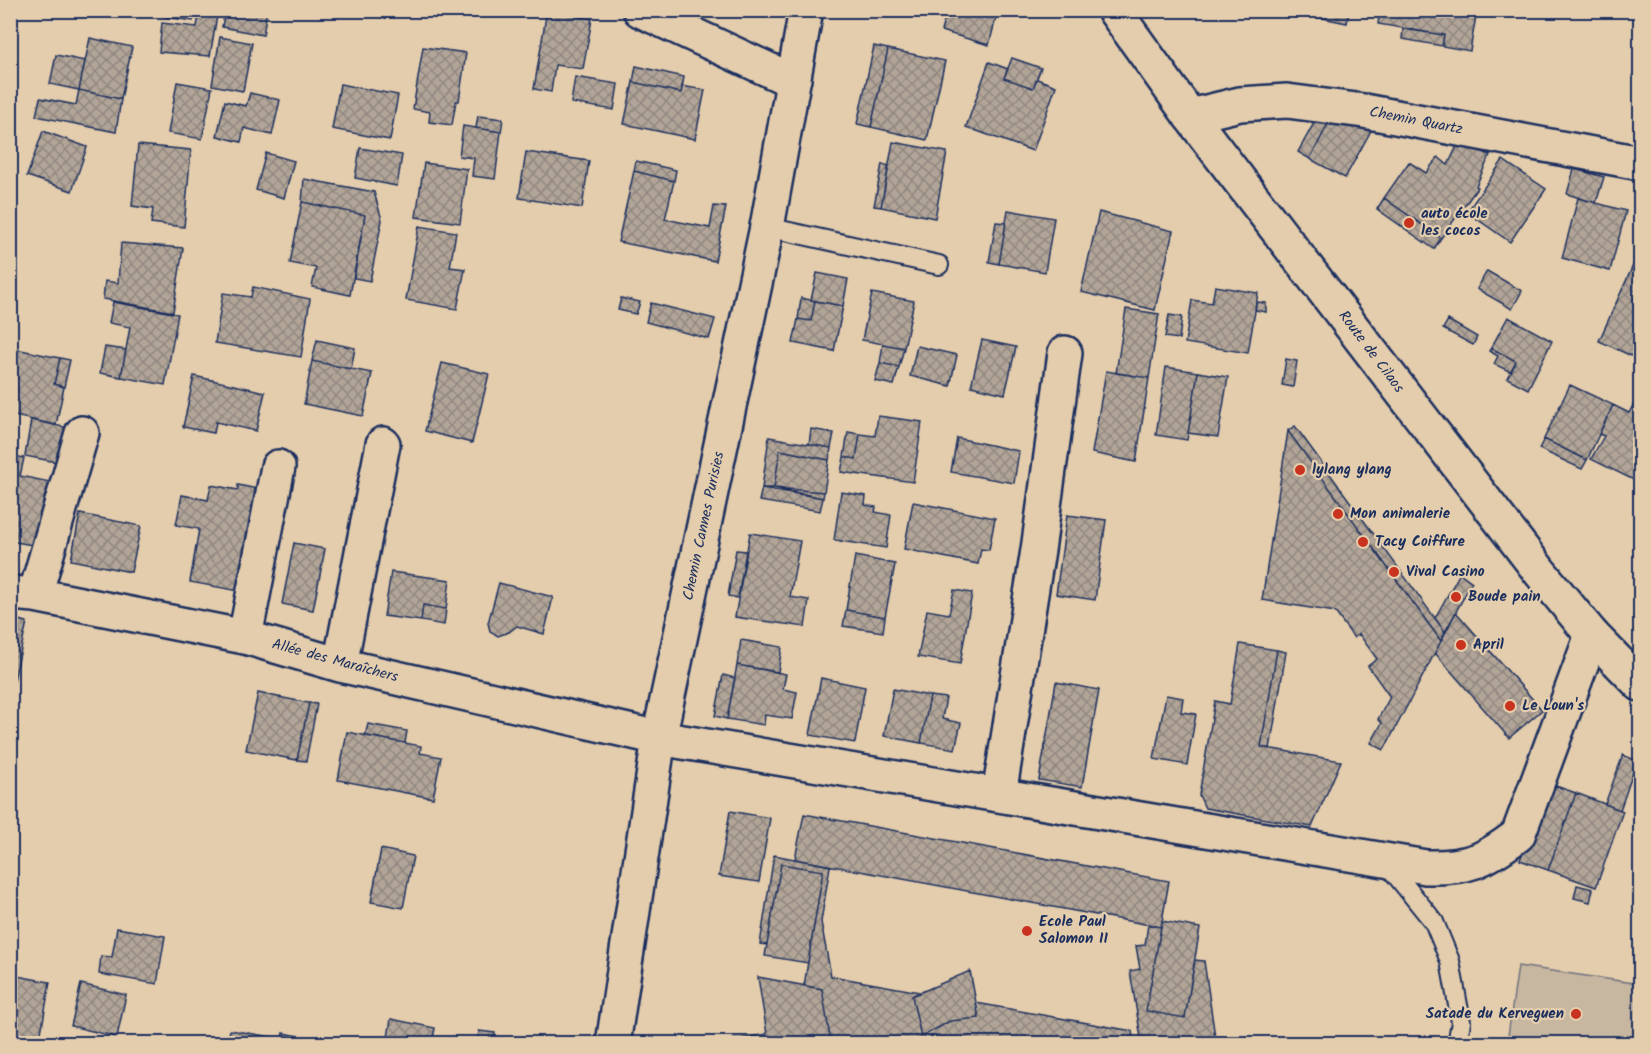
<svg xmlns="http://www.w3.org/2000/svg" width="1651" height="1054" viewBox="0 0 1651 1054" font-family="Kalam,sans-serif">
	<style>
		.pitch { fill: #c7b6a0; stroke: #71727f; stroke-width: 1.5 }
		.building { fill: url(#building-cross-hatch); stroke: #1b2f5e; stroke-width: 1.5 }
		.lines { fill: none; stroke-linecap: round; stroke-linejoin: round }
		.service-casing { stroke: #1b2f5e; stroke-width: 22 }
		.minor-casing { stroke: #1b2f5e; stroke-width: 38 }
		.secondary-casing { stroke: #1b2f5e; stroke-width: 38 }
		.service { stroke: #e4cdac; stroke-width: 18 }
		.minor { stroke: #e4cdac; stroke-width: 33 }
		.secondary { stroke: #e4cdac; stroke-width: 33 }
		.poi-dot { fill: #c8321e; stroke: #e4cdac; stroke-width: 2 }
		.labels { text-anchor: middle; dominant-baseline: central; stroke-width: 4.5; stroke-linejoin: round; paint-order: stroke }
		.street-label { font-size: 15px; fill: #1b2f5e; stroke: #e4cdac }
		.poi-label { font-size: 15px; font-weight: bold; fill: #1b2f5e; stroke: #e4cdac; text-anchor: start }
	</style>
	<defs>
		<pattern id="building-cross-hatch" width="8" height="8" patternUnits="userSpaceOnUse" patternTransform="scale(1.5)"><rect width="8" height="8" fill="#b2a598"/><path d="M0 0l8 8M0 8l8-8" fill="none" stroke="#90877f"/></pattern>
	</defs>
	<rect width="100%" height="100%" fill="#e4cdac"/>
	<filter id="ink" filterUnits="userSpaceOnUse"><feTurbulence type="fractalNoise" baseFrequency=".0167" numOctaves="2"/><feDisplacementMap in="SourceGraphic" scale="12" xChannelSelector="R" yChannelSelector="G"/><feConvolveMatrix kernelMatrix="1 2 1 2 8 2 1 2 1" color-interpolation-filters="sRGB"/></filter>
	<g filter="url(#ink)">
		<path class="pitch" d="M1518,966L1640,984V1043H1507Z"/>
		<path class="building" d="M166,10H195L193,21L165,17Z
			M200,10H218L210,56L159,52L162,23L197,27Z
			M225,10H267L263,35L222,27Z
			M547,10L592,19L583,69L555,65L551,92L534,89Z
			M893,10H926L923,19Z
			M947,10H998L989,45L941,31Z
			M1304,10H1323L1322,18L1304,16Z
			M1323,10H1349L1347,23L1322,18Z
			M1380,10H1477L1470,51L1442,46L1444,35L1378,24Z
			M1403,29L1444,35L1442,46L1402,39Z
			M220,37L252,43L243,91L212,85Z
			M90,38L132,47L121,99L79,90Z
			M874,46L888,49L871,127L857,124Z
			M423,47L466,53L459,101H456L452,125L429,122L430,112L413,109Z
			M888,49L945,61L927,140L871,127Z
			M56,55L85,61L79,90L50,84Z
			M1012,58L1041,68L1033,88L1004,78Z
			M989,62L1008,69L1004,78L1033,88L1037,79L1056,86L1033,151L966,127Z
			M636,66L684,77L681,93L633,82Z
			M575,77L618,84L614,110L571,103Z
			M177,82L212,88L202,139L168,133Z
			M633,82L681,93L682,86L705,90L695,139L624,124Z
			M340,84L398,95L390,140L332,129Z
			M79,90L121,99L116,132L36,116L40,98L76,105Z
			M250,93L280,100L272,135L244,128L241,142L217,136L225,101L246,106Z
			M478,116L503,119L501,132L476,128Z
			M1314,123L1328,124L1310,159L1298,152Z
			M1328,124L1373,127L1345,178L1310,159Z
			M463,126L501,132L495,179L472,176L474,158L459,156Z
			M43,131L87,147L72,191L27,176Z
			M893,142L947,152L935,218L881,207Z
			M1459,142L1490,155L1476,186L1478,187L1441,238L1384,198L1409,162L1426,173L1438,157L1448,165Z
			M138,145L191,150L184,227L151,223L153,209L132,206Z
			M360,148L402,155L397,186L355,178Z
			M526,152L589,161L582,208L519,198Z
			M266,153L294,161L284,198L256,190Z
			M1503,160L1546,189L1510,242L1467,212Z
			M636,161L676,170L674,181L634,171Z
			M424,163L467,169L460,223L416,217Z
			M882,164L889,166L881,207L874,206Z
			M1574,169L1604,177L1596,203L1567,194Z
			M634,171L674,181L665,219L710,228L714,206L726,207L715,261L618,242Z
			M304,179L374,192L382,220L370,281L354,278L365,215L302,202Z
			M1384,198L1441,238L1434,249L1377,209Z
			M1578,198L1626,211L1610,271L1562,258Z
			M302,202L365,215L350,295L312,287L316,268L290,263Z
			M1008,210L1054,218L1045,272L999,264Z
			M1099,212L1173,231L1155,310L1081,292Z
			M996,222L1006,223L999,264L989,262Z
			M419,226L456,232L450,267L465,269L457,309L406,300Z
			M121,243L183,248L173,312L103,299L105,281L118,283Z
			M1636,259L1640,262V360L1599,341Z
			M1487,271L1522,291L1512,309L1477,289Z
			M817,273L848,279L843,306L811,300Z
			M1215,286L1258,293L1248,353L1185,343L1192,300L1212,303Z
			M253,287L310,299L301,357L215,343L223,293L251,297Z
			M872,293L914,301L904,348L862,340Z
			M621,298L640,302L636,314L618,310Z
			M801,298L815,301L811,321L798,319Z
			M815,301L843,306L834,351L793,343L798,319L811,321Z
			M113,302L178,314L165,385L121,377L130,327L109,323Z
			M1256,302L1266,303V312L1255,310Z
			M651,303L715,319L709,339L646,322Z
			M1126,309L1159,314L1149,378L1116,373Z
			M1169,315L1182,317L1179,339L1165,337Z
			M1508,317L1552,341L1528,389L1507,378L1516,361L1491,348Z
			M1448,320L1477,337L1473,345L1443,329Z
			M317,340L355,348L351,369L312,361Z
			M982,340L1016,347L1005,394L971,386Z
			M883,344L904,348L899,367L880,363Z
			M917,346L957,355L950,386L910,376Z
			M105,347L126,350L121,377L100,373Z
			M11,348L60,358L54,384L64,387L56,425L10,415Z
			M1491,348L1516,361L1511,372L1494,364L1498,356L1489,351Z
			M60,358L70,360L64,387L54,384Z
			M1286,359L1297,361L1293,387L1282,385Z
			M312,361L372,373L363,416L304,404Z
			M442,363L489,374L472,443L425,431Z
			M880,363L899,367L894,385L875,381Z
			M1166,367L1198,372L1187,440L1156,435Z
			M1106,371L1149,378L1136,462L1092,453Z
			M1198,372L1228,377L1218,437L1188,433Z
			M194,376L265,392L256,431L216,422L214,433L183,427Z
			M1570,385L1613,405L1587,460L1544,439Z
			M1639,394H1640V505L1637,504L1635,493L1640,483L1591,459L1604,436L1599,434L1613,405L1629,413Z
			M878,416L922,422L913,482L841,472L844,457L856,459L860,434L875,436Z
			M31,420L73,429L67,464L25,456Z
			M1295,426L1445,632L1441,641L1288,431Z
			M811,429L834,433L831,448L809,444Z
			M1288,431L1441,641L1384,750L1371,743L1382,723L1378,719L1390,697L1368,666L1377,659L1359,634L1354,638L1335,612L1262,600Z
			M848,432L860,434L856,459L844,457Z
			M769,437L831,448L829,460L780,450L774,488H762Z
			M957,438L1019,451L1014,483L951,472Z
			M1544,439L1587,460L1582,469L1539,449Z
			M780,450L829,460L824,492L774,488Z
			M10,455L24,458L20,476L50,482L38,546L10,541Z
			M211,485L238,490V485L258,489L239,591L190,582L199,529L176,525L182,495L208,500Z
			M762,488L823,498L820,511L759,501Z
			M774,488L824,492L823,498Z
			M841,492L866,496L865,505L876,507L875,512L891,515L886,548L834,540Z
			M913,502L995,518L989,550L981,549L978,564L904,549Z
			M80,514L141,526L131,572L71,560Z
			M1067,515L1106,520L1095,600L1056,594Z
			M750,533L800,541L790,597L809,600L805,627L735,617Z
			M294,543L325,549L313,610L282,604Z
			M736,550L746,551L738,598L728,596Z
			M855,556L895,564L885,617L846,610Z
			M391,572L450,580L446,609L423,605L421,621L384,616Z
			M1460,573L1472,582L1445,632L1435,618Z
			M499,583L553,597L544,634L517,626L509,632L498,636L490,631L488,623Z
			M954,590L972,593L960,664L918,657L927,610L949,614Z
			M423,605L446,609L444,625L421,621Z
			M846,610L885,617L883,632L843,626Z
			M1456,612L1542,710L1509,738L1435,653Z
			M10,618L27,622L13,685L10,684Z
			M741,640L782,647L778,672L737,665Z
			M1240,644L1277,650L1261,747L1341,761L1312,827L1205,808L1199,795L1215,701L1230,704Z
			M1277,650L1286,652L1270,749L1261,747Z
			M737,665L786,674L783,689L797,692L792,719L765,715L764,725L727,719Z
			M723,675L735,678L727,719L715,716Z
			M821,678L865,687L855,743L810,735Z
			M1056,682L1099,690L1082,787L1039,780Z
			M893,689L930,696L921,743L884,736Z
			M258,693L309,703L297,760L246,750Z
			M1166,695L1183,698L1181,712L1196,714L1187,765L1154,759Z
			M930,696L946,698L942,719L961,723L955,749L921,743Z
			M309,703L317,704L306,761L297,760Z
			M368,724L407,731L405,743L365,736Z
			M347,732L421,746L420,753L441,757L433,798L338,780Z
			M1623,755L1637,761L1620,810L1605,804Z
			M1547,783L1576,793L1548,870L1520,860Z
			M1576,793L1623,811L1596,887L1548,870Z
			M730,811L770,818L759,882L719,876Z
			M804,814L1169,881L1161,927L795,859Z
			M381,849L413,856L403,908L371,902Z
			M774,855L830,866L821,922L831,976L920,992L912,996L921,1037L950,1021L979,1018L976,1003L1132,1031L1134,1044H831L822,989L804,986L823,871L781,864L767,945L760,944Z
			M781,864L823,871L808,963L765,956Z
			M1577,885L1593,889L1590,902L1574,898Z
			M1162,921L1200,928L1185,1018L1146,1011Z
			M1148,924L1161,927L1146,1011L1185,1018L1195,960L1204,961L1216,1044H1142L1130,971L1140,969L1136,946L1145,945Z
			M117,928L165,936L157,984L99,974L101,956L112,957Z
			M970,971L979,1018L950,1021L921,1037L912,996Z
			M17,976L50,982L39,1044H10V1012Z
			M758,977L822,989L831,1044H712L767,1034Z
			M81,984L126,995L117,1037L71,1026Z
			M391,1019L435,1028L432,1044H387Z
			M230,1030L272,1037L271,1044H227Z
			M479,1031L495,1033L494,1044H477Z
			M283,1033L320,1040V1044H281Z
			M74,1039L93,1044H73Z"/>
		<g class="lines">
			<g class="service-casing">
				<path id="service" d="M767,227L939,265
					M1384,860L1434,922L1450,961L1461,1022L1457,1044"/>
			</g>
			<g class="minor-casing">
				<path id="minor" d="M640,10L782,76L794,79
					M1190,116L1240,104L1287,101L1364,111L1640,163
					M10,593L35,595L245,637L340,665L659,738L1426,867C1468,868 1484,861 1518,835L1592,635
					M35,595L82,433
					M245,637L278,467
					M340,665L383,444
					M999,795L1038,550L1065,353
					M613,1044L659,738L767,227L806,10"/>
			</g>
			<g class="secondary-casing">
				<path id="secondary" d="M1114,10L1190,116L1540,572L1592,635L1640,684"/>
			</g>
			<use href="#service" class="service"/>
			<use href="#minor" class="minor"/>
			<use href="#secondary" class="secondary"/>
		</g>
	</g>
	<g class="poi-dot">
		<circle cx="1409" cy="223" r="6"/>
		<circle cx="1300" cy="470" r="6"/>
		<circle cx="1338" cy="514" r="6"/>
		<circle cx="1363" cy="542" r="6"/>
		<circle cx="1394" cy="572" r="6"/>
		<circle cx="1456" cy="597" r="6"/>
		<circle cx="1461" cy="645" r="6"/>
		<circle cx="1510" cy="706" r="6"/>
		<circle cx="1027" cy="931" r="6"/>
		<circle cx="1576" cy="1014" r="6"/>
	</g>
	<g class="labels">
		<g class="street-label">
			<text transform="translate(1416 121) rotate(11)">Chemin Quartz</text>
			<text transform="translate(1371 352) rotate(53)">Route de Cilaos</text>
			<text transform="translate(704 526) rotate(-78)">Chemin Cannes Purisies</text>
			<text transform="translate(335 661) rotate(15)">Allée des Maraîchers</text>
		</g>
		<g class="poi-label">
			<text x="1421" y="214">auto école<tspan x="1421" dy="17">les cocos</tspan></text>
			<text x="1312" y="470">lylang ylang</text>
			<text x="1350" y="514">Mon animalerie</text>
			<text x="1375" y="542">Tacy Coiffure</text>
			<text x="1406" y="572">Vival Casino</text>
			<text x="1468" y="597">Boude pain</text>
			<text x="1473" y="645">April</text>
			<text x="1522" y="706">Le Loun's</text>
			<text x="1039" y="922">Ecole Paul<tspan x="1039" dy="17">Salomon II</tspan></text>
			<text x="1564" y="1014" text-anchor="end">Satade du Kerveguen</text>
		</g>
	</g>
	<rect width="1651" height="1054" fill="none" stroke="#e4cdac" stroke-width="36"/>
	<rect x="18" y="18" width="1615" height="1018" fill="none" stroke="#1b2f5e" stroke-width="2" filter="url(#ink)"/>
</svg>
